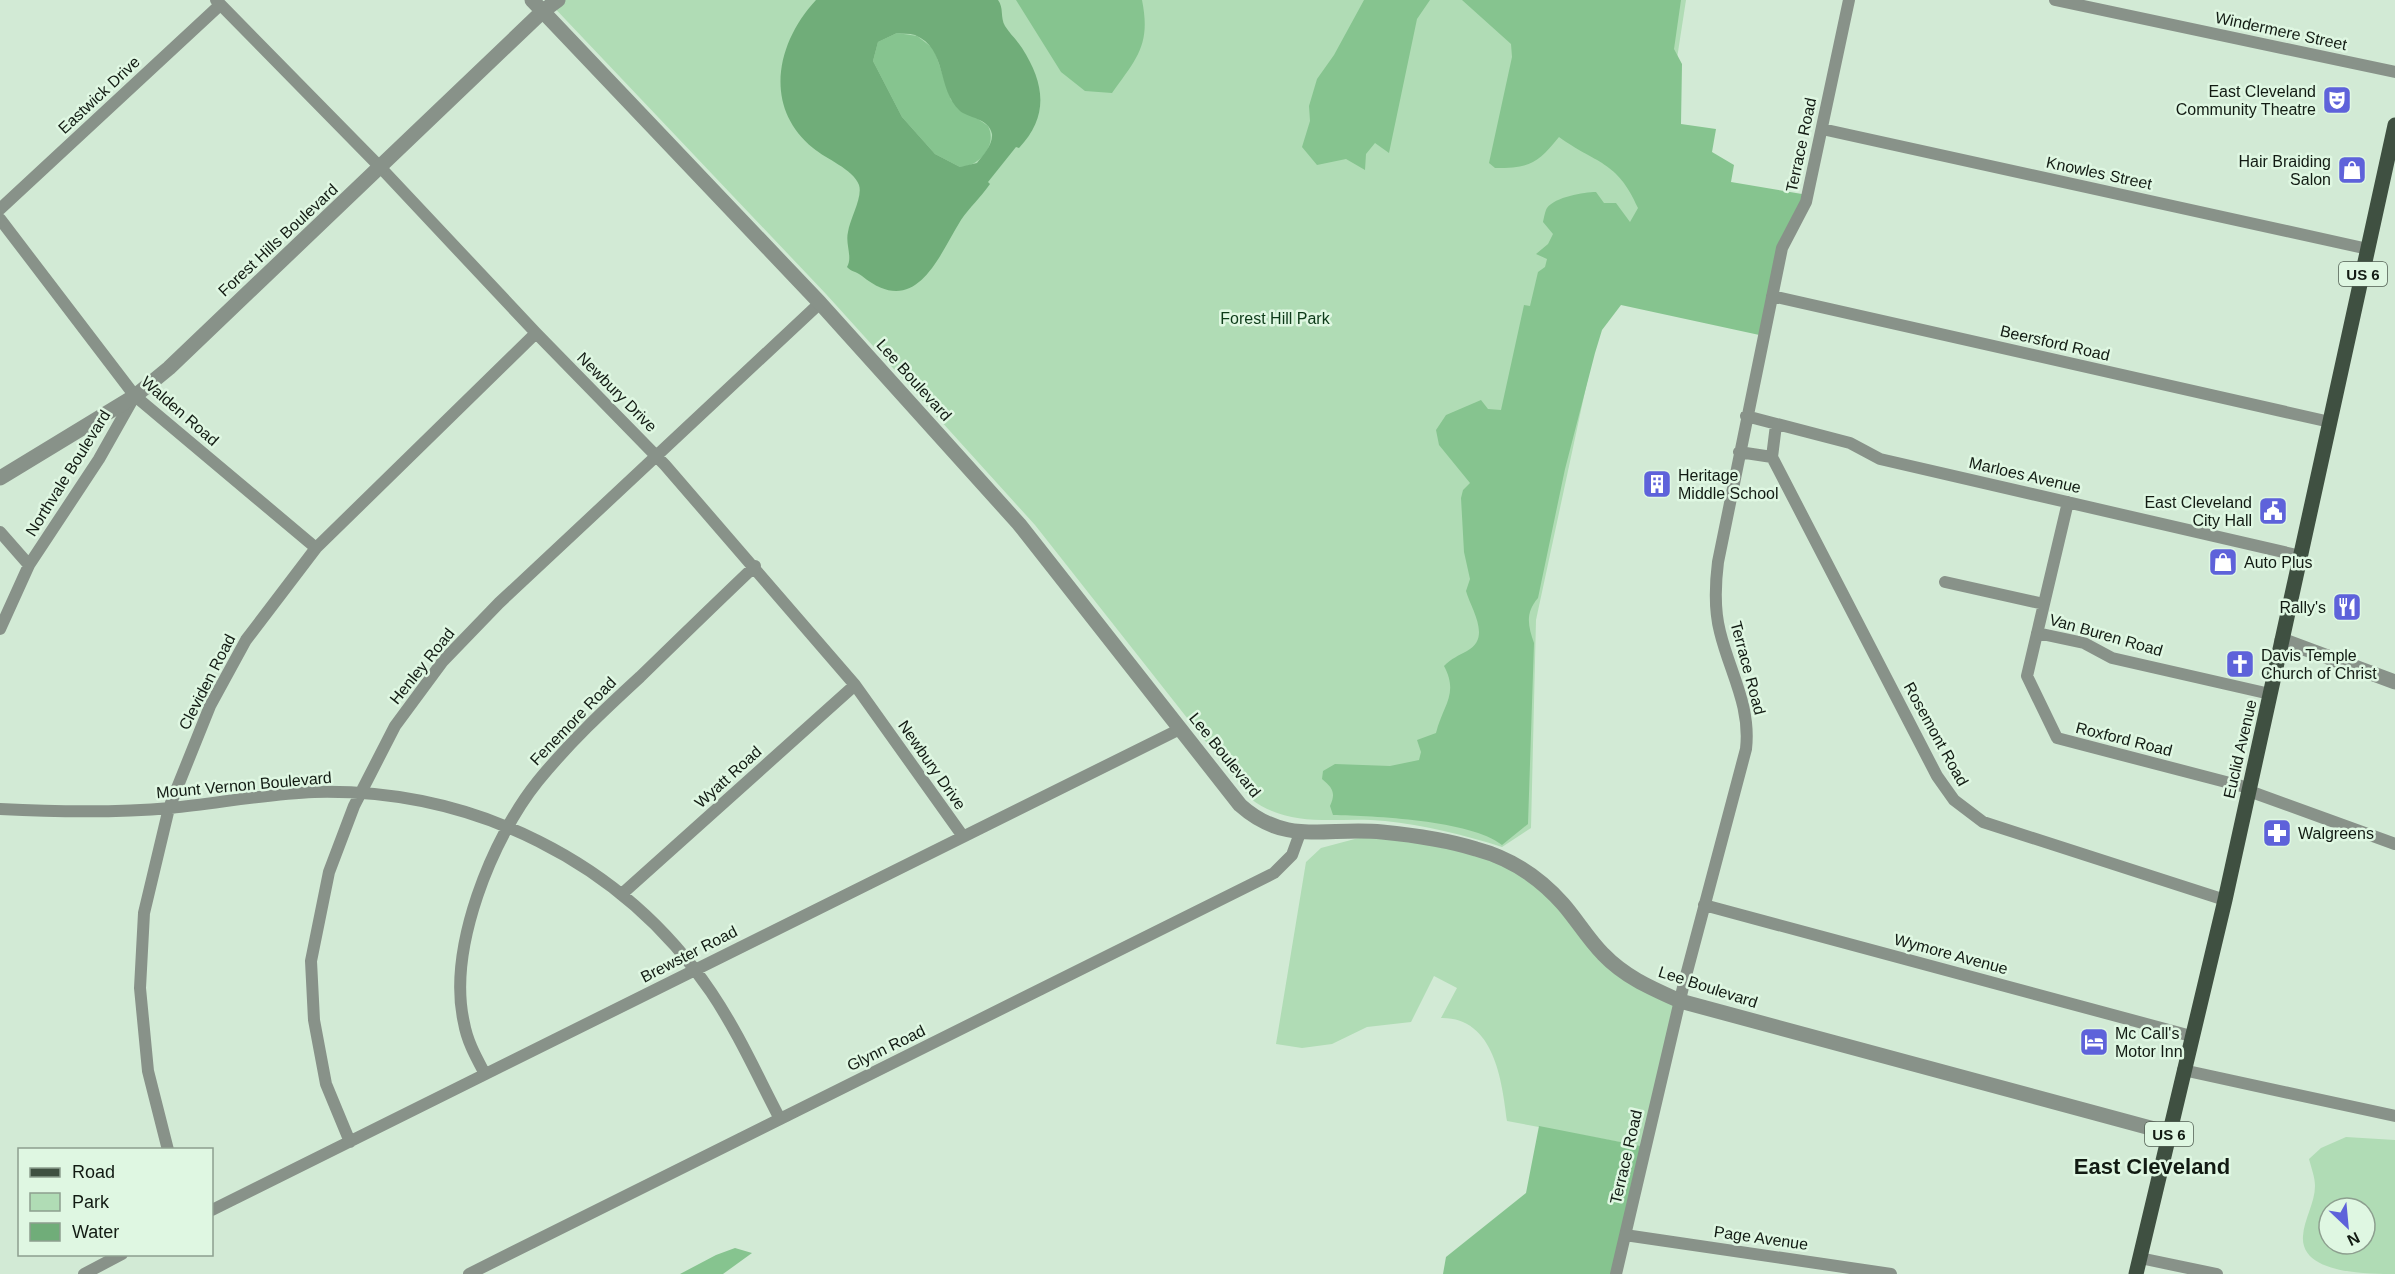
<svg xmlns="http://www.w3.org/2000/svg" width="2395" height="1274" viewBox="0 0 2395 1274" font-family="Arial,sans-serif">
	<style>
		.green { fill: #b0dcb5; fill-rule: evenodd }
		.forest { fill: #86c48f }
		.water { fill: #70ad79; fill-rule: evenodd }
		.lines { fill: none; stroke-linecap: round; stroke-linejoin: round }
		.minor { stroke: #889289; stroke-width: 12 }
		.tertiary { stroke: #889289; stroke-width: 15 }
		.primary { stroke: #3f5041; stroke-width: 15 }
		.labels { text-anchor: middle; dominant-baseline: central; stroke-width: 5; stroke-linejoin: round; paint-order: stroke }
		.shield { fill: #dff7e2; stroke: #505d51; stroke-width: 1.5 }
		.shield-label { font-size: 15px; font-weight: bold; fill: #121b13 }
		.street-label { font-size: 16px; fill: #121b13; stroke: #dff7e2 }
		.poi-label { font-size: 16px; fill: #121b13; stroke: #dff7e2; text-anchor: start }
		.park-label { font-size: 16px; fill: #0c3a18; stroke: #dff7e2 }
		.district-label { font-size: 22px; font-weight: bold; fill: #121b13; stroke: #dff7e2 }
	</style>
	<rect width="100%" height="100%" fill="#d2ead5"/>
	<path class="green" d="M547,0H1686L1655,201L1623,294L1598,331L1536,620L1531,828L1502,847C1465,835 1423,825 1385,821C1337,816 1292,830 1251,799L1035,525L826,294Z
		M1381,832L1518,866L1602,954L1680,1001L1646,1147L1507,1121C1502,1080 1494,1017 1441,1018L1457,988L1434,976L1411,1022L1367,1027L1332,1044L1302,1048L1276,1044L1306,862L1321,848Z
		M2346,1137L2395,1140V1274C2368,1274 2300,1274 2303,1236C2304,1219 2315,1203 2315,1186C2315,1177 2311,1167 2309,1159L2321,1148ZM2329,1208H2365V1244H2329Z"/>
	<path class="forest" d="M1016,0H1142C1151,45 1137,58 1112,93L1085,91L1061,72Z
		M1364,0H1430L1417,19L1389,153L1375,143L1366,154L1365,170L1346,159L1317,165L1302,147L1310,121L1309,106L1317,79L1334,55Z
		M1462,0H1681L1674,49L1682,64L1681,124L1716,129L1712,152L1734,165L1731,182L1808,195L1782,248L1764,336L1621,305L1602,330L1595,353L1565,469L1538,598C1525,613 1528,626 1534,643L1528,824L1502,845C1471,820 1373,816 1333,815L1330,806C1336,793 1333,788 1322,779L1323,771L1335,764L1390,766L1419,760L1421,752L1417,740L1436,733C1443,705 1459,694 1444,666C1452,658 1458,656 1467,651C1492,638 1471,609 1466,591L1470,579L1464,552L1461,498L1463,490L1470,483L1439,445L1436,430L1446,415L1481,400L1488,409L1501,410L1524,305L1530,306L1538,272L1545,267L1547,259L1536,254L1548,244L1553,234L1543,222C1544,218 1545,211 1547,208C1555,197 1584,192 1596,192L1604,203H1616L1630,222L1638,208C1617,160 1596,164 1559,137C1537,164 1530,168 1495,168L1489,163L1512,57L1511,44Z
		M897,33L917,36L934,49L951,100L988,126C998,145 979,167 960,167L935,154L902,117L873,61L878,42Z
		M1539,1126L1646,1147L1616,1274H1443L1446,1257L1526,1193Z
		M735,1248L752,1253L723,1274H680L716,1255Z"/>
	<path class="water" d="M816,0H998C1004,8 1000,17 1005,26C1010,34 1017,40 1022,48C1045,84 1049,116 1019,148L1016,147L988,182L990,184C981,197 969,208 961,220C938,257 916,320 862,276C856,271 851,272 847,267C853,257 845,244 848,232C850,218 863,197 859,185C853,169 826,159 813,148C763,107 776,43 816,0ZM897,33C903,34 909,33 915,35C948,49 936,88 960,111C968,118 989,118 992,134C993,145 983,155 977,163L960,167L935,154L902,117L873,61L878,42Z"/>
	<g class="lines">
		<path class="minor" d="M216,0L381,168L536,333L665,465L855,685L962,835
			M2055,0L2395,72
			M1822,129L2368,249
			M0,209L220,5
			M0,219L135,396L316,548
			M1772,296L2330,422
			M1746,416L1850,443L1880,459L2301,556
			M1776,425L1772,457L1937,776L1954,800L1983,822L2225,900
			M1739,452L1772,457
			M2068,502L2027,676L2057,738L2249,788
			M0,532L29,565
			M1945,582L2044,604
			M0,629L29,565L99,459L134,397
			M2037,633L2084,643L2112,658L2270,694
			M2249,791L2395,844
			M0,809C58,812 114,813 171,808C219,803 267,794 314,792C473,788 622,861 711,992C738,1032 758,1077 780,1119
			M623,893L855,685
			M1704,905L2191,1036
			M2183,1070L2395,1116
			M485,1074C476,1057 467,1041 464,1023C447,949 492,838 538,781C569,743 604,710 640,677C678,640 716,603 755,566
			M350,1142L326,1084L314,1020L311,961L329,872L354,806L395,726L443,661L499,603L820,303
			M168,1150L148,1071L140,988L144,913L169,808L210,706L246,640L316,548L536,333
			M212,1210L1180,729
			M1625,1235L1891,1274
			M2140,1258L2217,1274
			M84,1274L122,1254
			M469,1274L1274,873L1292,855L1300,833
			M1616,1274L1684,983L1746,749C1751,706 1730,673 1720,632C1714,609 1715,586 1718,562L1782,248L1806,202L1849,0"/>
		<path class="tertiary" d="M532,0L820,303L1019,524L1240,805C1287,847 1328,826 1382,832C1413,835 1447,840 1476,849C1510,858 1540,878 1563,904C1577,920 1588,939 1603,954C1625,977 1651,988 1680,1001L2169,1133
			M0,478L135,396L169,368L543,11L558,0
			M2282,640L2395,682"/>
		<path class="primary" d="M2136,1274L2225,900L2395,125"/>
	</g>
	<defs>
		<g id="theatre-square" transform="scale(1.5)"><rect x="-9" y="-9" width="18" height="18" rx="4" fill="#5e62da" stroke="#dff7e2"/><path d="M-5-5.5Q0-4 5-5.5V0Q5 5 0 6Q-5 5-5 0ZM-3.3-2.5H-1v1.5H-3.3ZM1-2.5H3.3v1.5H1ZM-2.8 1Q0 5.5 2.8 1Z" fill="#fff"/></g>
		<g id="shop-square" transform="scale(1.5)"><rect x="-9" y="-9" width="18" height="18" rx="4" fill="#5e62da" stroke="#dff7e2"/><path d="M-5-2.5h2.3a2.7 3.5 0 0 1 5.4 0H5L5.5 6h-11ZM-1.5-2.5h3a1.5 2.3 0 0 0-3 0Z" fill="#fff"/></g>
		<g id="building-square" transform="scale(1.5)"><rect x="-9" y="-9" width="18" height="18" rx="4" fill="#5e62da" stroke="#dff7e2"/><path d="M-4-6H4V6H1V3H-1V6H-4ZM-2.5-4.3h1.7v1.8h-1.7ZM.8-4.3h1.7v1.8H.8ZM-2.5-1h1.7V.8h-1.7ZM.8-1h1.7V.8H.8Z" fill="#fff"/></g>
		<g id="civic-square" transform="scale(1.5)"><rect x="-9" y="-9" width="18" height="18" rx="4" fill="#5e62da" stroke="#dff7e2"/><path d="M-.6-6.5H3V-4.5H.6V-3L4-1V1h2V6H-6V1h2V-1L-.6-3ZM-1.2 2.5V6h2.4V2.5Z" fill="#fff"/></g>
		<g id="restaurant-square" transform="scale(1.5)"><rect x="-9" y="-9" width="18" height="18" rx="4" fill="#5e62da" stroke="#dff7e2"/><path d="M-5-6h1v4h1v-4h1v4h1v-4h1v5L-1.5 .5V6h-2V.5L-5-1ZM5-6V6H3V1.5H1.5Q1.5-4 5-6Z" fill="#fff"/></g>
		<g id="church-square" transform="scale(1.5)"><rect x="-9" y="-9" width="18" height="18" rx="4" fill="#5e62da" stroke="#dff7e2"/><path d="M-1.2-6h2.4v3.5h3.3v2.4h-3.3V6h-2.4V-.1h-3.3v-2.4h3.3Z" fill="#fff"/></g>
		<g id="pharmacy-square" transform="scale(1.5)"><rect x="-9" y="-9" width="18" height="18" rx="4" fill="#5e62da" stroke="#dff7e2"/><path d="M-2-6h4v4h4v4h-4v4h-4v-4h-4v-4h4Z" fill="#fff"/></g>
		<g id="hotel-square" transform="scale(1.5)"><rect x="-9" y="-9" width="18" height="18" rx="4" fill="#5e62da" stroke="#dff7e2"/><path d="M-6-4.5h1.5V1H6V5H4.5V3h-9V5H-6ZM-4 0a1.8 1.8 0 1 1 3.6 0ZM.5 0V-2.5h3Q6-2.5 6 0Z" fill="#fff"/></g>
	</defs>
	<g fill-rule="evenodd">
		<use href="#theatre-square" x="2337" y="100"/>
		<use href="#shop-square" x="2352" y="170"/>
		<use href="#building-square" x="1657" y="484"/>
		<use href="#civic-square" x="2273" y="511"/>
		<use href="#shop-square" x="2223" y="562"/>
		<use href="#restaurant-square" x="2347" y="607"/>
		<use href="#church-square" x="2240" y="664"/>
		<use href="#pharmacy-square" x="2277" y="833"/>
		<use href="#hotel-square" x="2094" y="1042"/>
	</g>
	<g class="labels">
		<g class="shield">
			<rect x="2339" y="262" width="48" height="24" rx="4.5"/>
			<rect x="2145" y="1122" width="48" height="24" rx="4.5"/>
		</g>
		<g class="shield-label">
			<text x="2363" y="274">US 6</text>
			<text x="2169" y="1134">US 6</text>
		</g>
		<g class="street-label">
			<text transform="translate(2281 31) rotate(12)">Windermere Street</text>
			<text transform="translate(99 95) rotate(-43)">Eastwick Drive</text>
			<text transform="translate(1801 145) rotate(-78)">Terrace Road</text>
			<text transform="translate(2099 173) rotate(12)">Knowles Street</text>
			<text transform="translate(278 240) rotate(-43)">Forest Hills Boulevard</text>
			<text transform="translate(2055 343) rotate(13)">Beersford Road</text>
			<text transform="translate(914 380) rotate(48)">Lee Boulevard</text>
			<text transform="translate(617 392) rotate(45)">Newbury Drive</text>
			<text transform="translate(180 411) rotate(41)">Walden Road</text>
			<text transform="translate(68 473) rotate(-58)">Northvale Boulevard</text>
			<text transform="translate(2025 475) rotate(13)">Marloes Avenue</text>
			<text transform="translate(2106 635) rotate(16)">Van Buren Road</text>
			<text transform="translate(422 666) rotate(-51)">Henley Road</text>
			<text transform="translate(1748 668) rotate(75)">Terrace Road</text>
			<text transform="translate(207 682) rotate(-63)">Cleviden Road</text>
			<text transform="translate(573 721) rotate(-46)">Fenemore Road</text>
			<text transform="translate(1936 734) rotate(61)">Rosemont Road</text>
			<text transform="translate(2124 739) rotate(14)">Roxford Road</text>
			<text transform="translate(2240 749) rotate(-77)">Euclid Avenue</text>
			<text transform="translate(1225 755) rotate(51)">Lee Boulevard</text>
			<text transform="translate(932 765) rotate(55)">Newbury Drive</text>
			<text transform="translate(728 777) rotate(-42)">Wyatt Road</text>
			<text transform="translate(244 785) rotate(-5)">Mount Vernon Boulevard</text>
			<text transform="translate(689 954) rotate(-27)">Brewster Road</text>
			<text transform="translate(1951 954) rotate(15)">Wymore Avenue</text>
			<text transform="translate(1708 987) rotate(18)">Lee Boulevard</text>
			<text transform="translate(886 1048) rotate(-26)">Glynn Road</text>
			<text transform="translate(1626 1157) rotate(-77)">Terrace Road</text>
			<text transform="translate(1761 1238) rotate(8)">Page Avenue</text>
		</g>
		<g class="poi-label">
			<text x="2316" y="91" text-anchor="end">East Cleveland<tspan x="2316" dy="18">Community Theatre</tspan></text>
			<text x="2331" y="161" text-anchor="end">Hair Braiding<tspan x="2331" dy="18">Salon</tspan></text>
			<text x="1678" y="475">Heritage<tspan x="1678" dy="18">Middle School</tspan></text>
			<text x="2252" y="502" text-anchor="end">East Cleveland<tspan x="2252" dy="18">City Hall</tspan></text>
			<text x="2244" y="562">Auto Plus</text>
			<text x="2326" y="607" text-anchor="end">Rally's</text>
			<text x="2261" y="655">Davis Temple<tspan x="2261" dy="18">Church of Christ</tspan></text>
			<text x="2298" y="833">Walgreens</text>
			<text x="2115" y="1033">Mc Call's<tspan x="2115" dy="18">Motor Inn</tspan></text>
		</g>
		<g class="park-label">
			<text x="1275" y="318">Forest Hill Park</text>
		</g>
		<g class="district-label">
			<text x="2152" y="1166">East Cleveland</text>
		</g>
	</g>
	<rect x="18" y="1148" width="195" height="108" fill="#dff7e2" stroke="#8d9f8f" stroke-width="1.5"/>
	<rect x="30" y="1168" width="30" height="9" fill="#3f5041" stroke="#8d9f8f" stroke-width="1.5"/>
	<text x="72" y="1178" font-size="18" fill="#121b13">Road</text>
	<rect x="30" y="1193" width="30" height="18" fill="#b0dcb5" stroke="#8d9f8f" stroke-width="1.5"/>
	<text x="72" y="1208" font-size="18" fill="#121b13">Park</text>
	<rect x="30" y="1223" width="30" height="18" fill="#70ad79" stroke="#8d9f8f" stroke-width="1.5"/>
	<text x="72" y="1238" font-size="18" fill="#121b13">Water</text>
	<g transform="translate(2347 1226) rotate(154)"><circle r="28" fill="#dff7e2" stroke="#8d9f8f" stroke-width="1.5"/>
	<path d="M0-4.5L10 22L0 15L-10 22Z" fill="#5e62da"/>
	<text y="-9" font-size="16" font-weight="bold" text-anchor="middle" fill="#121b13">N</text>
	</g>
</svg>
